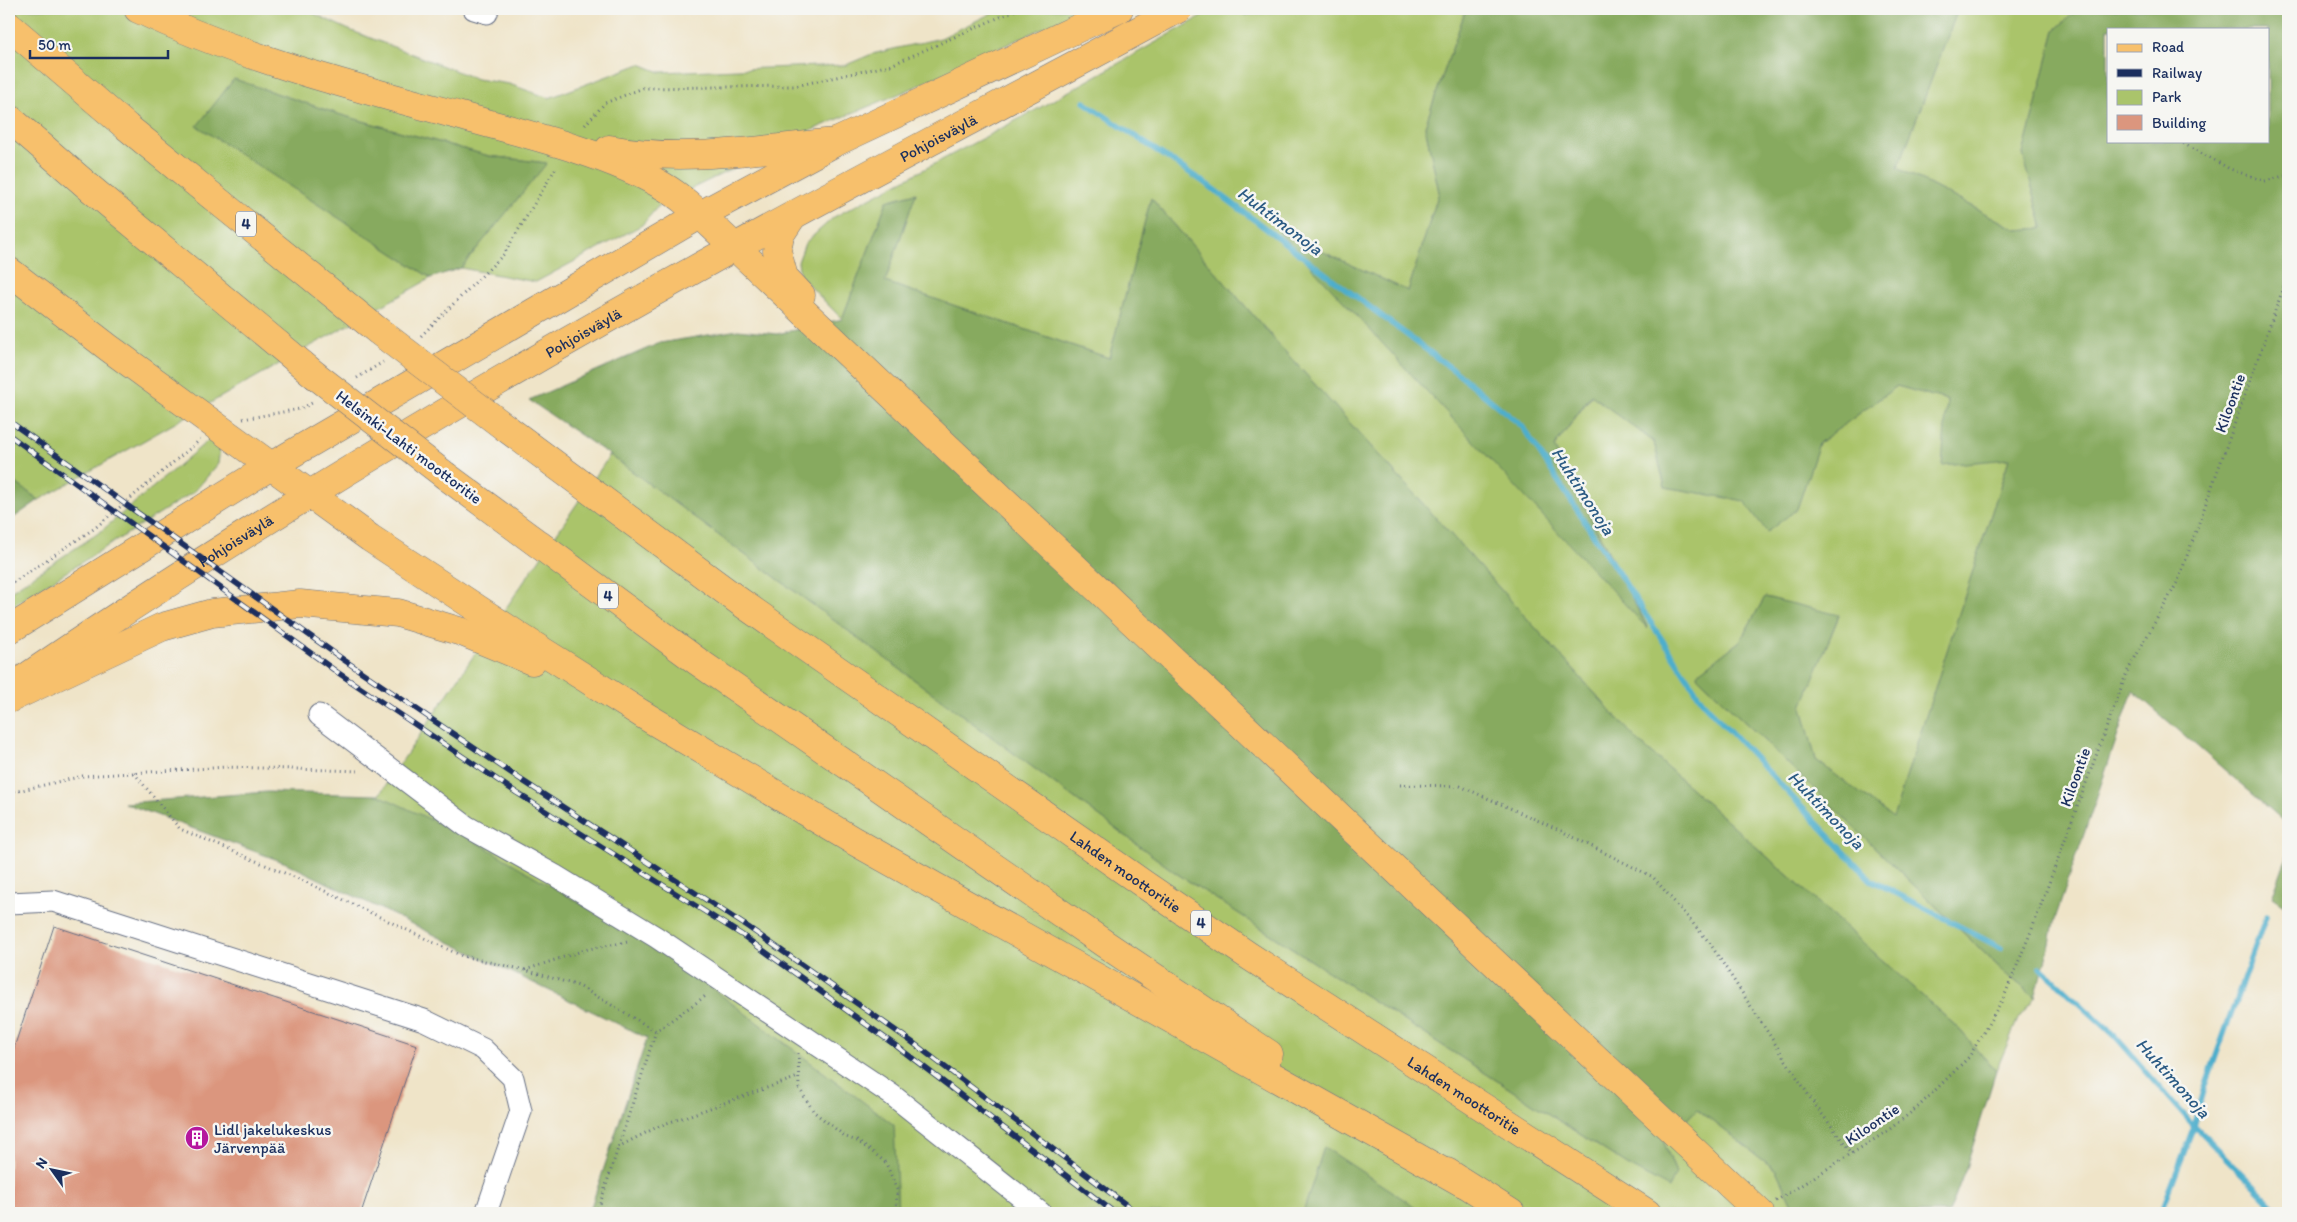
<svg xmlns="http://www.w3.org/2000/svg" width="2297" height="1222" viewBox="0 0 2297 1222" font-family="Itim,sans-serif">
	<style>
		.green { fill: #aac46b; stroke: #627a64 }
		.forest { fill: #87aa5f; stroke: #516c5e; fill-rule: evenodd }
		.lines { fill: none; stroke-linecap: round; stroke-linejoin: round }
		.stream { stroke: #4daecc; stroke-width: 5.5 }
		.building { fill: #db967e }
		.minor-casing { stroke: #656e83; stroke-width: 23 }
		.major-casing { stroke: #656e83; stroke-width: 29 }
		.highway-casing { stroke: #656e83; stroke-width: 29 }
		.path { stroke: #656e83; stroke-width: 3; stroke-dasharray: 1 4; stroke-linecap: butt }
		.minor { stroke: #fff; stroke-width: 21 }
		.major { stroke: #f7c06c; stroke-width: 28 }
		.highway { stroke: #f7c06c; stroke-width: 28 }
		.rail-casing { stroke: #1b2f5e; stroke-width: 5.5 }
		.rail { stroke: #f6f6f2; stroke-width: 4; stroke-dasharray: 11; stroke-linecap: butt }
		.highway-bridge-casing { stroke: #656e83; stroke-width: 29; stroke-linecap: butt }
		.highway-bridge { stroke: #f7c06c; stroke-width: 28 }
		.labels { text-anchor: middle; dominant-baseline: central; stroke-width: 5; stroke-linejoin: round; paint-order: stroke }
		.shield { fill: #f6f6f2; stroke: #5d6b8a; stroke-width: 1 }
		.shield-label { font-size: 15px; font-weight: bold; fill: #1b2f5e }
		.street-label { font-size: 16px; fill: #1b2f5e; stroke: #f6f6f2 }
		.poi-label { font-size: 16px; fill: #1b2f5e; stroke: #f6f6f2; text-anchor: start }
		.water-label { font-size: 18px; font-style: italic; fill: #2c5b84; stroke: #f6f6f2 }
	</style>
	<rect width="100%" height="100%" fill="#f6f6f2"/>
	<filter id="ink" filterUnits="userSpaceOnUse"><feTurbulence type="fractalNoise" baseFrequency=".02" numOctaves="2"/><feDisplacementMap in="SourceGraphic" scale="10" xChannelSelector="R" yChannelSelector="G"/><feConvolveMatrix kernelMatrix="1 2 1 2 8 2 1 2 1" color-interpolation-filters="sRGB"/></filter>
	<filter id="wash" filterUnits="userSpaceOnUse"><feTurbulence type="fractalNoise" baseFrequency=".0096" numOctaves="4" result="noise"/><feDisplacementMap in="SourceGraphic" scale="20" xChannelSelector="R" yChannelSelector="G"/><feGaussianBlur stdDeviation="1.12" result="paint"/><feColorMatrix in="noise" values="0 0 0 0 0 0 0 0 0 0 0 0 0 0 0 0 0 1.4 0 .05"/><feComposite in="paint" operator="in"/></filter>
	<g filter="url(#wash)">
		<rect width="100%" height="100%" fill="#efe4c8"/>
		<path class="green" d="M9,9H304L347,29L477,79L509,84L549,98L640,64L660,72L846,65L872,54L941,38L1000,9H1084L906,91L819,127L660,204L642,225L536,282L461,268L546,163L489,156L341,115L234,79L198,126L431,278L39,500L9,478Z
			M1215,9H1249L1245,15L1295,9H1466L1425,126L1439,192L1408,291L1280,232L1647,626L1554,447L1592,395L1654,442L1665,487L1797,509L1819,443L1897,386L1948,400L2009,459L1893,819L1816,760L1801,707L1839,616L1765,597L1740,641L1696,675L2004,972L2035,997L2018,1019L1996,1071L1958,1028L1638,741L1280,346L1151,198L1109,358L885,282L916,193L887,201L842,319L800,276L798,262L805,243L834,217L1032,112Z
			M1958,9H2078L2055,30L2023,154L2043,228L2017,230L1898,168Z
			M211,438L220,448L218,464L195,491L9,608V592L100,532Z
			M610,455L1176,873L1632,1168L1676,1173L1664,1143L1697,1109L1776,1170L1796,1213H1423L1324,1148L1303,1213H898L893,1125L666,954L379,795Z"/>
		<path class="forest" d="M1249,9H1295L1244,15Z
			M1466,9H1958L1898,168L2017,230L2043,228L2023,154L2055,30L2078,9H2288V848L2285,822L2133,691L2054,922L2050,944L2035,997L2004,972L1696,675L1740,641L1765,597L1839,615L1802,707L1816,760L1893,818L2009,459L1942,465L1947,400L1897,386L1819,443L1797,509L1767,532L1744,501L1665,487L1654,442L1591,395L1554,447L1648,629L1278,231L1408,291L1439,192L1425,126ZM2108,29H2268V141H2108Z
			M234,79L341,115L489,156L547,163L461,268L431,278L197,126Z
			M916,193L885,282L1109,358L1151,198L1280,346L1638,741L1958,1028L1996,1071L1967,1165L1949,1213H1796L1776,1170L1697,1109L1664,1143L1676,1173L1669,1188L1632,1168L1176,873L610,455L529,400L660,343L738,330L777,334L842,319L887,201Z
			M9,478L39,500L9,521Z
			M267,792L379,795L473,840L666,954L894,1125L898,1213H589L647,1038L286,863L124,803Z
			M2288,853V908L2272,897Z
			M1324,1147L1417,1208L1423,1213H1303Z"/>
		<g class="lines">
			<path class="stream" d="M1084,102L1208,185L1456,372L1522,426L1705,705L1871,880L2001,948
				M2040,967L2115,1036L2194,1126L2281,1213
				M2161,1213L2194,1126L2206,1084L2266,916"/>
		</g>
		<g id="blocks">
			<path class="building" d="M54,926L417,1045L361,1213H9V1063Z"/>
		</g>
	</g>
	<g filter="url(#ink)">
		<use href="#blocks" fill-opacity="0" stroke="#656e83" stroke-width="1"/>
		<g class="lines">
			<g class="minor-casing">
				<path id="minor" d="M474,9L487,13L488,9
					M319,715L466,826L556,876L656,937L892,1095L1041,1213
					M9,903L53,901L424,1020L483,1049L513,1078L521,1111L486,1213"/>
			</g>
			<g class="major-casing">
				<g id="major">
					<path d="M9,630L271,466L700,215L836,142L1119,9"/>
					<path id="s1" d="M9,689C242,529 487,384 735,247C882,166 1031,89 1178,9"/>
				</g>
			</g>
			<g class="highway-casing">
				<g id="highway">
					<path d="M138,9C240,57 349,86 457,115C522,133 605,152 663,186C689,201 712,227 735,247L1760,1213"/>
					<path d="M9,26L127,127L377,330"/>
					<path d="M9,118L90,188L315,375"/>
					<path d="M609,149C684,163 761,149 836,142"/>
					<path d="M792,217L780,235L777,251L784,277L801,295"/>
					<path d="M9,271L109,348L370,538L522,638L642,714L854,841L1463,1183"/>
					<path id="s2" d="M506,428L739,601L1145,885L1249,956L1647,1213"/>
					<path d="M446,476L697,661L1105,944L1269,1054"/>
					<path d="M9,699L162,627L212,613L300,604L398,613L462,632L532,661"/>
					<path d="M1447,1172L1511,1213"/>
				</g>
			</g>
			<path class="path" d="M585,125L605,103L643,88L795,86L891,65L1018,9
				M2179,141L2230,169L2265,181L2288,175
				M421,336L504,254L557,166
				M357,378L383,362
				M243,419L300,409L314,402
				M9,585L95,528L200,440
				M134,773L180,829L306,882L462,956L525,970L579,986L656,1031
				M1400,785L1460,786L1555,828L1653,877L1709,942L1815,1105L1852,1153
				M9,793L83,776L227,767L361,771
				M525,970L588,949L628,942
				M798,1053L799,1088L814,1112L846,1137L857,1141L874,1153L886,1163L897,1190L896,1213
				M618,1147L659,1126L798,1077
				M1776,1201L1886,1132L1918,1107L1969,1057L2004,997L2032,929L2127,672L2178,581L2288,275
				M597,1213L656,1031L707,995"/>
			<use href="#minor" class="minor"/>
			<use href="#major" class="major"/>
			<use href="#highway" class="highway"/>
			<g class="rail-casing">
				<path id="rail" d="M9,421L344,660L523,781L748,927L912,1042L1137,1213
					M9,435L337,672L517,793L742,935L899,1048L1115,1213"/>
			</g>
			<use href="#rail" class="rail"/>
			<g class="highway-bridge-casing">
				<path id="highway-bridge" d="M377,330L506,428
					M315,375L446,476"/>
			</g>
			<use href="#highway-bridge" class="highway-bridge"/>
		</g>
	</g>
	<defs>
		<g id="building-disc" transform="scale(1.25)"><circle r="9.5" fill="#b5179e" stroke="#f6f6f2"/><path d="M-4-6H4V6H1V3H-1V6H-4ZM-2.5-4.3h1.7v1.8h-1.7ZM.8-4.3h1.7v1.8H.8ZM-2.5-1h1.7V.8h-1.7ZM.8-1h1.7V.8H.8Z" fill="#fff"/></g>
	</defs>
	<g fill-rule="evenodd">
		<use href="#building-disc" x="197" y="1138"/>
	</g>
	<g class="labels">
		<g class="shield">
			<rect x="236" y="211.5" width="20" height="25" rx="4"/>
			<rect x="598" y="583.5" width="20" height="25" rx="4"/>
			<rect x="1191" y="910.5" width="20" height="25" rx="4"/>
		</g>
		<g class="shield-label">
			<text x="246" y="224">4</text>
			<text x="608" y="596">4</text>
			<text x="1201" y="923">4</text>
		</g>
		<g class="street-label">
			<text stroke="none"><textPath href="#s1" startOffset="1081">Pohjoisväylä</textPath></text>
			<text stroke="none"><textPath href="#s1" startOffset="676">Pohjoisväylä</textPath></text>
			<text transform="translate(2230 403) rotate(-70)">Kiloontie</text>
			<text transform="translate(409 447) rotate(37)">Helsinki-Lahti moottoritie</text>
			<text stroke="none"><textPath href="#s1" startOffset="271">Pohjoisväylä</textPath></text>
			<text transform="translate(2075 777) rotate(-70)">Kiloontie</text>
			<text stroke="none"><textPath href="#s2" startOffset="762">Lahden moottoritie</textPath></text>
			<text stroke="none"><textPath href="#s2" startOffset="1168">Lahden moottoritie</textPath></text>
			<text transform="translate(1872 1124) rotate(-34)">Kiloontie</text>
		</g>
		<g class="poi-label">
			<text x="214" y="1129">Lidl jakelukeskus<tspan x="214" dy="18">Järvenpää</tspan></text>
		</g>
		<g class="water-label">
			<text transform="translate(1280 221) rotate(37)">Huhtimonoja</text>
			<text transform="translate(1583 491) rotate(57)">Huhtimonoja</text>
			<text transform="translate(1826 810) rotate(46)">Huhtimonoja</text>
			<text transform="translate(2173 1078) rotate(48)">Huhtimonoja</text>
		</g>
	</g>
	<rect width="2297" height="1222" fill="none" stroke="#f6f6f2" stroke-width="30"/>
	<rect x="2107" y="28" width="162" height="115" fill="#f6f6f2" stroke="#9ea6b7"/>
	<rect x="2117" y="44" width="25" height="8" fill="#f7c06c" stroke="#9ea6b7"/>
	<text x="2152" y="52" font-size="15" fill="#1b2f5e">Road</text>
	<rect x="2117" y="69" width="25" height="8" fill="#1b2f5e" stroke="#9ea6b7"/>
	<text x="2152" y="78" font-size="15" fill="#1b2f5e">Railway</text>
	<rect x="2117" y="90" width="25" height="15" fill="#aac46b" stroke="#9ea6b7"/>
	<text x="2152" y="102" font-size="15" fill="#1b2f5e">Park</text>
	<rect x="2117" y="115" width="25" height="15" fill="#db967e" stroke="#9ea6b7"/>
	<text x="2152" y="128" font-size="15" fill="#1b2f5e">Building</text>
	<g transform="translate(52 1170) rotate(303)" stroke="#f6f6f2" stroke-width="4" paint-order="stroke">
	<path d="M0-4L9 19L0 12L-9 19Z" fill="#1b2f5e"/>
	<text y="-8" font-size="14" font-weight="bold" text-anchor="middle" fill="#1b2f5e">N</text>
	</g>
	<path d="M30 50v8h138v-8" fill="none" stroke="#1b2f5e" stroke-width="2.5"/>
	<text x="38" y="50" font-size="15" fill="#1b2f5e" stroke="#f6f6f2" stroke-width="4" paint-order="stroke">50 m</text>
</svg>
